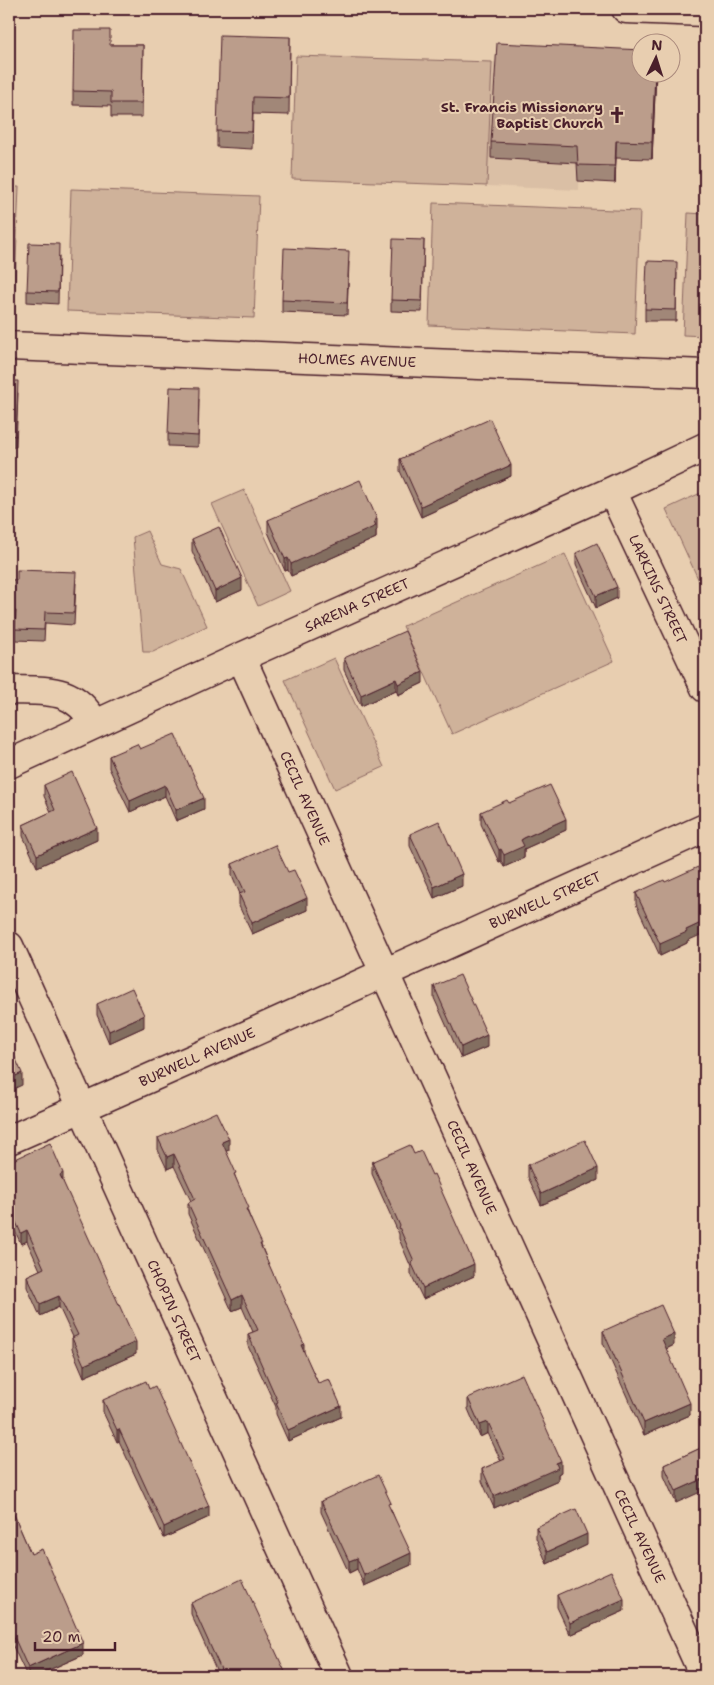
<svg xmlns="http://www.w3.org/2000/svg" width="714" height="1685" viewBox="0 0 714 1685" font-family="'Shantell Sans',sans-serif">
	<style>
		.built { fill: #dabfa5 }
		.green { fill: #cfb29a; stroke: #8c6862 }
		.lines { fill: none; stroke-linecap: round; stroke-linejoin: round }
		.street-casing { stroke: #4a1f2b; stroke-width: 31 }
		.primary-casing { stroke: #4a1f2b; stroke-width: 31 }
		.street { stroke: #e8ceb0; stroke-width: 28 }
		.primary { stroke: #e8ceb0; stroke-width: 28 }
		.wall { fill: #a18778; stroke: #4a1f2b }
		.shaded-wall { fill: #836e61; stroke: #4a1f2b }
		.building { fill: #bb9d8b; stroke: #4a1f2b }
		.labels { text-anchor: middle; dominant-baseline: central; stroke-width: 4; stroke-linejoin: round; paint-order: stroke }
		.poi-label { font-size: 14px; font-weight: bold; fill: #4a1f2b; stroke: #e8ceb0; text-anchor: end }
		.street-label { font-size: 14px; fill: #4a1f2b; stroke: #e8ceb0 }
	</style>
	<rect width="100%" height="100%" fill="#e8ceb0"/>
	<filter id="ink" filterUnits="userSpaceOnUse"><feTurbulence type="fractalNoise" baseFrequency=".02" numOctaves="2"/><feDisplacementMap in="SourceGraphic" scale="10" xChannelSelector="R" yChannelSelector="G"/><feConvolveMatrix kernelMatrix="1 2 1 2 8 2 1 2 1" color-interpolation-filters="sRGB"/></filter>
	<g filter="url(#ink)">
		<path class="built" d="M492,62L584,66L579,190L487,186Z"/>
		<path class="green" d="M296,56L492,62L487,186L292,179Z
			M9,187H19L14,309H9Z
			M71,189L259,196L254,318L67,311Z
			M433,203L640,211L635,334L429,325Z
			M688,213L705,214V336L683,335Z
			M244,490L290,591L258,606L212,504Z
			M705,491V594L666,509Z
			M147,531L162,564L181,569L207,626L153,652H143L133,537Z
			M565,554L614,661L452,734L403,626Z
			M334,658L384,767L335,789L285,680Z"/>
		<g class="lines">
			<g class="street-casing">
				<path id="street" d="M9,346L705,374
					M612,491L705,688
					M241,657L704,1676
					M9,690C46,691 74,686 95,724
					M9,764L241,657L612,491L705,447
					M9,946L339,1676
					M9,1140L236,1040L705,828"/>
			</g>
			<g class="primary-casing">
				<path id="primary" d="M626,9L705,12"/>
			</g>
			<use href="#street" class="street"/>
			<use href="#primary" class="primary"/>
		</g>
		<path class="wall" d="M290,37L289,115L253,114L252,149L217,147V131Z
			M110,45H143L142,117H111V106L73,105V91Z
			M642,72H656L652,159L616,158L615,183L578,181L577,163L491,158V142Z
			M424,240L422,312L391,311V300Z
			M59,256L58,304L27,302V291Z
			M349,262L347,315L282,312V300Z
			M677,273L676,321H645V309Z
			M9,381L18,393L16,447H9Z
			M199,399L198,447L168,446V434Z
			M400,459L511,476L421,517L400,471Z
			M268,520L377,530L376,531V538L291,576L288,570L285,571L268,532Z
			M192,539L242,590L215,602L192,551Z
			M576,553L617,598L596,608L576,564Z
			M9,580L76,583L74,625L45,623L44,641L15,640V622H9Z
			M344,658L423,683L398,695L396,690L361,706L344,670Z
			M140,749L204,809L176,821L165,796L130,812L109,768V756Z
			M44,785L97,840L37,867L23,836V825L51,812L44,796Z
			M509,803L566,830L524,849V858L504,867L501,861L499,862L481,824V812Z
			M410,834L462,886L434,898L410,846Z
			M232,864L288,872L307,910L252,934L239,906V894H240L232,875Z
			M636,893L687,941V943L660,956L636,904Z
			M434,986L487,1047L461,1058L434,998Z
			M97,1004L144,1027L109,1043L97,1015Z
			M158,1138L229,1150L226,1151L249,1215L304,1353L318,1383L341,1417L288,1441L276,1414V1407L248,1346V1334L253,1332L242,1307L232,1311L188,1214V1203L191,1201L174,1166L167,1169L158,1150Z
			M414,1154L474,1276L423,1299L411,1274V1267L399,1239V1234L372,1174V1162Z
			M9,1162L63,1183L136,1354L84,1377L72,1349V1338L73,1337L59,1307L40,1316L27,1287V1276L40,1270L27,1241L21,1244L9,1218Z
			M528,1165L598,1180L541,1205L528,1177Z
			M603,1331L674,1345L666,1349L690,1415L644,1435L603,1343Z
			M468,1398L561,1472L558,1474V1480L494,1508L482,1481V1469L501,1461L488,1433L480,1437L468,1409Z
			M103,1400L209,1517L164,1538L119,1441L117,1442L103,1412Z
			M705,1446L676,1503L664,1476V1465Z
			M321,1501L391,1509L411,1565L364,1586L357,1569L349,1573L321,1512Z
			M9,1503L31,1554L83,1655L35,1676H27L9,1638Z
			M536,1527L587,1545L547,1564L536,1538Z
			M557,1595L624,1611L570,1635L557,1607Z
			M191,1603L287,1676H219L191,1614Z"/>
		<path class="shaded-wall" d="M655,72H656L652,159V142Z
			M616,141V158L615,183V166Z
			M511,465V476L421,517V506Z
			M377,519V530L376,531V538L291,576V564Z
			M288,558V570L285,571V559Z
			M242,578V590L215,602V591Z
			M617,587V598L596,608V596Z
			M423,672V683L398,695V684Z
			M396,679V690L361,706V695Z
			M165,785V796L130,812V801Z
			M204,798V809L176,821V810Z
			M566,819V830L524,849V858L504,867V855L524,838Z
			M97,828V840L37,867V855Z
			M501,849V861L499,862V850Z
			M462,874V886L434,898V887Z
			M307,898V910L252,934V923Z
			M705,921V933L687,941V943L660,956V944L686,930Z
			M144,1015V1027L109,1043V1031Z
			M487,1035V1047L461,1058V1047Z
			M22,1073V1085L9,1091V1079Z
			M229,1139V1150L222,1153V1142Z
			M174,1154V1166L167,1169V1157Z
			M598,1168V1180L541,1205V1194Z
			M63,1173V1185L60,1175Z
			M27,1230V1241L21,1244V1233Z
			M474,1264V1276L423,1299V1288Z
			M242,1295V1307L232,1311V1300Z
			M59,1296V1307L40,1316V1304Z
			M674,1334V1345L662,1351V1339Z
			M136,1342V1354L84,1377V1365Z
			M304,1344V1355L301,1345Z
			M690,1403V1415L644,1435V1423Z
			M341,1406V1417L288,1441V1430Z
			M488,1422V1433L480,1437V1425Z
			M119,1429V1441L117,1442V1430Z
			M561,1461V1472L558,1474V1480L494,1508V1496Z
			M705,1478V1490L676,1503V1491Z
			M209,1506V1517L164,1538V1527Z
			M587,1534V1545L547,1564V1552Z
			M411,1553V1565L364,1586V1575Z
			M357,1558V1569L349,1573V1561Z
			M624,1599V1611L570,1635V1623Z
			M83,1643V1655L35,1676H28V1668Z"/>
		<path class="building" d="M74,30H110V45H143L142,103H111V92L73,91Z
			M220,35L290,37L289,98L253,97L252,132L217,131Z
			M497,43L642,50V72H655L652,142L616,141L615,166L578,165L577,146L491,142Z
			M393,239L424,240L422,301L391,300Z
			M29,243L59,244L58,292L27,291Z
			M284,248L349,251L347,303L282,300Z
			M647,261L677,262L676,310L645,309Z
			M9,381H18L16,436L9,435Z
			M170,387L199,388L198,436L168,434Z
			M490,419L511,465L421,506L400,459Z
			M360,480L377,519L374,521L376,526L291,564L288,558L285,559L268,520Z
			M219,527L242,578L215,591L192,539Z
			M597,543L617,587L596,596L576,553Z
			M17,570L76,572L74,613L45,612L44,630L15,629L16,611H9V580H17Z
			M405,631L423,672L398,684L396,679L361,695L344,658Z
			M175,734L204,798L176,810L165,785L130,801L109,756L137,744L140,749Z
			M72,772L97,828L37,855L23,825L55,810L44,785Z
			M550,785L566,819L524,838L521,840L524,846L504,855L501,849L499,850L481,812L507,800L509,803Z
			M439,821L462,874L434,887L410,834Z
			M275,845L288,872L294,870L307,898L252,923L239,894L245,892L232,864Z
			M698,867L700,873L705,870V921L686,930L687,932L660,944L636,893L664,880L665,882Z
			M460,975L487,1035L461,1047L434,986Z
			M132,988L144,1015L109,1031L97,1004Z
			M9,1044L22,1073L9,1079Z
			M216,1112L229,1139L222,1142L236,1173L234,1174L249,1208L246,1209L262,1244H260L304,1344L301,1345L318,1383L329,1379L341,1406L288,1430L276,1403L278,1402L248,1334L258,1330L242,1295L232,1300L188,1203L195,1199L174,1154L167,1157L158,1138Z
			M585,1140L598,1168L541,1194L528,1165Z
			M50,1143L63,1173L60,1175L136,1342L84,1365L72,1338L78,1335L59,1296L40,1304L27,1276L44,1268L27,1230L21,1233L9,1207V1162Z
			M410,1145L414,1154L421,1151L432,1175L434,1174L474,1264L423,1288L411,1262L414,1261L399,1227L400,1226L372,1162Z
			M661,1305L674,1334L662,1339L690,1403L644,1423L603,1331Z
			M522,1374L561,1461L556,1463L558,1468L494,1496L482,1469L505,1459L488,1422L480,1425L468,1398Z
			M146,1381L149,1389L155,1386L209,1506L164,1527L119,1429L117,1430L103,1400Z
			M705,1446V1478L676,1491L664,1465Z
			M378,1475L391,1503L388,1504L411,1553L364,1575L357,1558L349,1561L321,1501Z
			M9,1503L31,1554L42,1549L83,1643L28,1668L9,1626Z
			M576,1509L587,1534L547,1552L536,1527Z
			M611,1571L624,1599L570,1623L557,1595Z
			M242,1579L287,1676H224L191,1603Z"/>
	</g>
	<defs>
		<g id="church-bare" transform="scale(1.35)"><path d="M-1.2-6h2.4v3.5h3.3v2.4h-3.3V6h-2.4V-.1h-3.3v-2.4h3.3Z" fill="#4a1f2b" stroke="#e8ceb0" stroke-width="2.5" paint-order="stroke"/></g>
	</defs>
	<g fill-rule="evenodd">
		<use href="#church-bare" x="617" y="115"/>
	</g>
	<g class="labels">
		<g class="poi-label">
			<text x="603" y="107">St. Francis Missionary<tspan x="603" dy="16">Baptist Church</tspan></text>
		</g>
		<g class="street-label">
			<text transform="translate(357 360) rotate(2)">HOLMES AVENUE</text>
			<text transform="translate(658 589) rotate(65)">LARKINS STREET</text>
			<text transform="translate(357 605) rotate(-24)">SARENA STREET</text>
			<text transform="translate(305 798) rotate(66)">CECIL AVENUE</text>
			<text transform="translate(545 900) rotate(-24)">BURWELL STREET</text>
			<text transform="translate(197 1057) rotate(-24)">BURWELL AVENUE</text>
			<text transform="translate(472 1167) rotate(66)">CECIL AVENUE</text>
			<text transform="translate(174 1311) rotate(66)">CHOPIN STREET</text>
			<text transform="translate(640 1536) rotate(65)">CECIL AVENUE</text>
		</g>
	</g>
	<rect width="714" height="1685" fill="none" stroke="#e8ceb0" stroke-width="30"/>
	<rect x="15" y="15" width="684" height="1655" fill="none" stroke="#4a1f2b" stroke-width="2" filter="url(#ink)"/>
	<g transform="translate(656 58) rotate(4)"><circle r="24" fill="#e8ceb0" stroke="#a9887b"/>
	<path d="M0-4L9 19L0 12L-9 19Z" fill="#4a1f2b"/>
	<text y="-8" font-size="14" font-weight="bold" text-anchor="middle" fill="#4a1f2b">N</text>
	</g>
	<path d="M35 1642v8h80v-8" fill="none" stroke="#4a1f2b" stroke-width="2.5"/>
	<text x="42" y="1642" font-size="15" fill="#4a1f2b" stroke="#e8ceb0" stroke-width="4" paint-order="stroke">20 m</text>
</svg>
